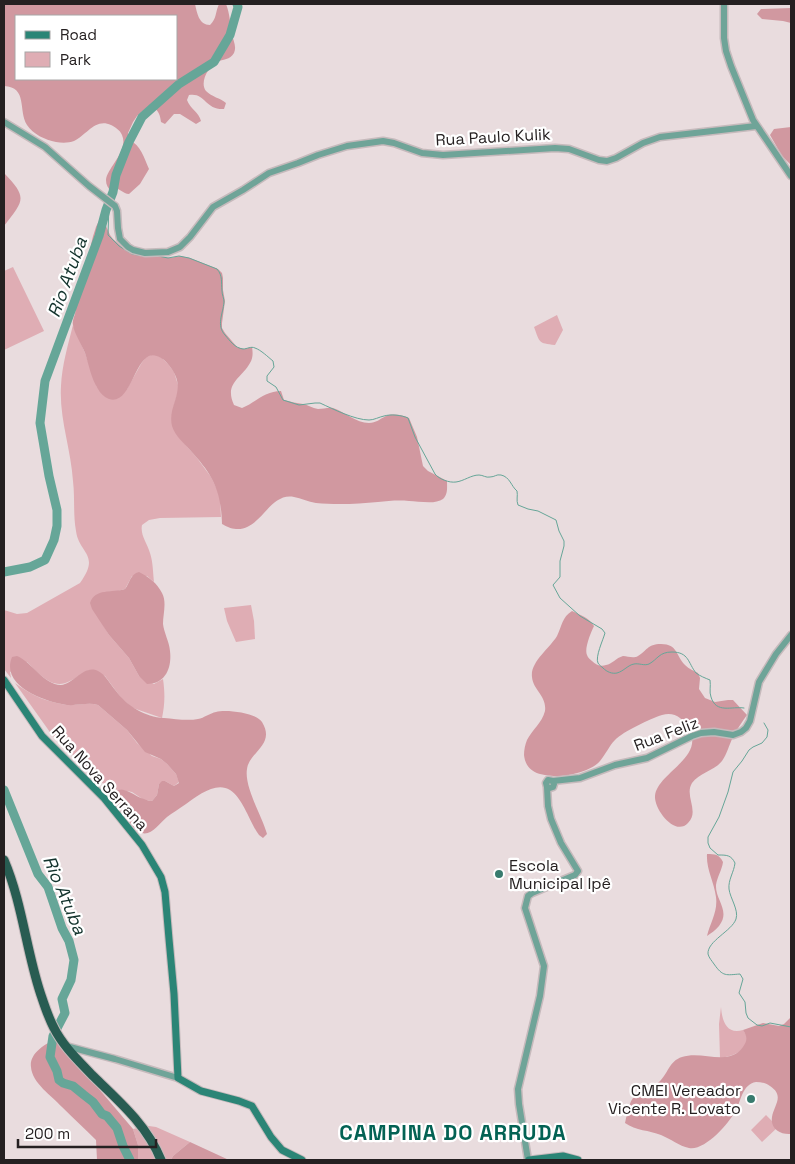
<svg xmlns="http://www.w3.org/2000/svg" width="795" height="1164" viewBox="0 0 795 1164" font-family="'Space Grotesk',sans-serif">
	<style>
		.green { fill: #dfadb4 }
		.forest { fill: #d198a0; fill-rule: evenodd }
		.lines { fill: none; stroke-linecap: round; stroke-linejoin: round }
		.stream { stroke: #66a698; stroke-width: 1 }
		.river { stroke: #66a698; stroke-width: 9 }
		.tertiary-casing { stroke: #c6babc; stroke-width: 9 }
		.secondary-casing { stroke: #c6babc; stroke-width: 9 }
		.trunk-casing { stroke: #c6babc; stroke-width: 11 }
		.tertiary { stroke: #6fa498; stroke-width: 6 }
		.secondary { stroke: #2b8576; stroke-width: 7 }
		.trunk { stroke: #285c52; stroke-width: 9 }
		.poi-dot { fill: #387b6e; stroke: #fff; stroke-width: 2 }
		.labels { text-anchor: middle; dominant-baseline: central; stroke-width: 4.5; stroke-linejoin: round; paint-order: stroke }
		.street-label { font-size: 16px; fill: #252021; stroke: #fff }
		.poi-label { font-size: 16px; fill: #252021; stroke: #fff; text-anchor: start }
		.water-label { font-size: 18px; font-style: italic; fill: #13332d; stroke: #fff }
		.district-label { font-size: 21px; font-weight: bold; letter-spacing: 1px; fill: #036254; stroke: #fff }
	</style>
	<rect width="100%" height="100%" fill="#e9dcde"/>
	<path class="green" d="M13,267L44,331L4,350V271Z
		M557,315L563,330L555,345C538,343 540,343 534,327Z
		M73,325L85,353L97,387L127,389L141,364L145,358L151,355L155,354L162,358L168,364L174,372L178,385V392L173,409L177,435L197,458L211,477L217,489L220,499L221,517L160,518L149,520L142,525C140,535 147,543 150,553C153,562 153,573 154,582L147,576H132L125,589L118,591L107,592L102,623L109,635L129,658L139,676L154,684L163,679C165,693 165,704 162,718L133,708L122,699L105,676L90,670C83,672 77,678 70,681C52,691 39,673 27,662L10,672L11,678L4,669V610L17,614L27,613L80,583C101,554 79,554 76,531C73,514 75,498 73,481C71,449 59,418 61,386C62,365 68,345 73,325Z
		M251,605L254,621L255,639L236,642L227,621L224,608Z
		M15,683C30,695 51,704 70,705C80,705 89,702 98,705L127,730L137,743L152,756L161,759L167,764L176,774L179,782L174,786L165,781L159,784L157,795L152,801L144,800L132,792L116,789L111,791L52,735Z
		M721,1007C722,1020 726,1035 743,1030C744,1031 747,1036 747,1037C749,1051 731,1057 720,1058L719,1024Z
		M766,1115L778,1127L762,1142L751,1130Z
		M149,1126L156,1127L190,1142L173,1156L171,1160H138V1145L133,1129Z"/>
	<path class="forest" d="M4,4H195C197,13 199,25 210,25C217,18 215,13 219,4H226C230,14 230,24 232,34C233,41 237,46 234,53C230,60 223,59 217,62C209,66 199,82 206,91C212,97 220,98 226,103L224,109C205,110 205,92 189,95L187,100C190,109 199,112 201,121L196,124L180,114H174L165,124L161,122C160,115 159,111 153,107L145,109L137,116L133,122L128,133L129,140C141,145 144,158 149,169L140,184L129,194C123,194 120,188 114,188L111,191C108,188 106,185 106,180C107,168 129,151 122,135C120,130 115,127 111,125C95,118 87,135 74,141C69,143 62,143 56,142C45,140 33,134 27,125C18,111 28,87 4,86ZM176,16V79H16V16Z
		M791,8V23L783,21L762,19L757,14L761,9Z
		M791,127V165L782,156L770,135L774,129Z
		M4,173C28,198 24,200 4,226Z
		M102,217L110,235L113,239L121,246L134,254L144,256H160L170,258L180,256L190,258L218,269L222,273L223,278V290L225,301L222,323V328L225,333L237,347L244,349L252,347C253,353 253,358 250,363C241,379 224,383 234,405L242,408C256,402 265,391 281,391L284,400C291,402 297,403 303,404C308,405 312,408 318,409C323,409 328,407 333,408C345,412 356,423 369,423C376,423 380,419 386,416C392,413 403,415 409,418L417,437L423,466L428,471L447,481C447,488 448,494 443,499C435,505 418,501 409,501C398,500 388,501 378,502C358,504 336,505 316,503C308,502 301,498 294,497C269,492 261,531 236,529C231,529 226,526 222,524C221,490 213,475 190,450C184,443 175,436 172,426C167,404 188,391 171,368C168,364 165,360 161,358C135,341 134,407 109,399C104,397 100,393 98,389C91,378 89,365 85,353C82,345 74,333 73,325C72,322 74,317 75,314C77,299 83,285 86,270C90,257 90,243 95,230C96,225 99,221 102,217Z
		M139,572C149,577 157,583 162,593C167,602 163,614 163,624C164,633 169,641 170,651C172,667 166,684 147,684L139,676L129,658L109,635L92,609L90,603C95,588 112,593 125,589C130,583 130,574 139,572Z
		M572,611C581,615 589,618 594,626C591,632 584,649 587,655C588,658 590,659 592,661C596,665 601,667 606,665C612,664 616,658 623,656C628,656 633,659 638,656C647,651 647,644 661,644C678,644 676,656 685,665C689,669 694,671 698,673L700,678L699,689L705,698L715,702L728,700H733L747,715C742,722 737,729 733,737C729,745 727,754 722,761C714,771 699,773 692,783C684,796 700,811 688,823C675,837 654,809 655,796C657,775 696,761 692,737C690,729 686,723 680,718C675,714 669,713 662,715C650,719 624,731 615,740C609,746 606,754 600,761C593,770 570,776 559,776C543,776 526,774 524,755C524,750 525,745 527,740C532,730 542,723 545,711C547,696 533,690 532,677C530,662 550,648 557,636C562,626 562,617 572,611Z
		M17,656C32,662 44,685 61,685C74,684 84,664 98,671C106,675 110,684 116,691C127,706 145,717 164,718C175,719 188,721 198,719C204,718 210,713 216,712C226,709 257,713 262,722C276,745 249,752 247,769C244,787 262,816 267,834L263,838L259,835C250,823 243,798 230,790C216,781 197,796 186,804C179,809 172,813 167,817C160,823 151,836 142,833C136,832 132,825 128,820C120,809 115,804 111,791C127,786 131,795 144,799C145,800 151,801 152,801L157,795L159,784L162,781H165L174,786L179,783L176,774L167,764L161,759L145,752L127,730L98,705C88,702 78,706 67,705C46,702 0,687 12,657Z
		M707,854C715,854 719,854 723,862C722,870 717,877 716,885C715,900 731,911 719,926C716,930 711,933 707,936C710,923 718,912 716,897C714,882 706,869 707,854Z
		M791,1017V1134C781,1135 770,1129 772,1117C774,1105 785,1096 770,1086C766,1083 761,1082 756,1082C742,1084 741,1102 735,1112C728,1124 705,1151 689,1148C679,1146 671,1139 661,1135C649,1130 636,1131 625,1123C627,1115 628,1105 633,1098C639,1089 651,1089 659,1082C668,1074 669,1061 682,1057C702,1050 729,1067 743,1047C748,1040 747,1036 743,1030L763,1023L779,1026L784,1024Z
		M52,1041L59,1042L133,1129L138,1145V1160H97L96,1140C85,1129 73,1118 62,1107C52,1096 32,1083 31,1067C29,1055 43,1045 52,1041Z
		M190,1142L229,1160H171L173,1156Z"/>
	<g class="lines">
		<path class="stream" d="M109,204L108,235L119,246L132,254L143,256H158L168,258L179,256L189,258L217,269C223,276 221,282 222,291C222,295 224,298 224,302C223,314 216,325 225,335C230,341 235,348 243,349C247,349 251,346 255,348C261,350 268,357 273,361L274,367L267,376V381L276,387L283,400L299,405L315,403H320C333,409 355,420 369,420C374,420 379,417 384,416C391,414 401,415 408,418L415,437L435,474C439,479 449,483 456,482C464,481 471,475 479,475C483,475 486,478 490,477C495,477 496,474 501,475C510,477 511,486 517,491C518,496 516,500 518,505L528,509L538,511L556,520L559,531L564,541V546L560,561V577L553,585L560,598L580,616L602,629L605,633C603,640 595,657 598,663C599,665 602,667 603,668C607,672 612,674 617,673C624,671 628,665 634,664C639,663 644,666 649,664C658,659 659,652 672,652C689,652 688,663 696,673C700,676 705,678 710,680C711,686 709,692 711,697C716,714 732,706 744,708
			M764,723L768,730L767,737L762,743L753,747L749,750L742,761L733,772L728,792L719,817L708,837V843L710,848L718,855C727,855 731,855 735,863C734,872 728,880 729,889C730,898 739,910 736,919C732,931 707,941 708,954C709,958 712,961 714,964C723,977 726,975 740,974L743,979L739,993L745,1002L746,1013L748,1018L757,1025L762,1026L770,1023L791,1027"/>
		<path class="river" d="M4,572L30,567L45,560L54,540L57,526V510L49,476L40,423L45,381L78,292L99,236L106,210L113,192L116,175L129,142L142,117L179,84L214,62L230,35L238,7L237,4
			M4,790L38,874L48,887L62,928L69,941L74,960L71,980L62,999L65,1013L53,1036L50,1057L57,1071L59,1080L63,1083L73,1086L84,1095L93,1102L102,1114L107,1116L117,1128L123,1146L130,1160"/>
		<g class="tertiary-casing">
			<path id="tertiary" d="M724,4V38L726,51L731,66L753,120L791,176
				M4,122L45,147L89,186L115,206L117,211L118,228L120,239L128,247L133,250L145,253L168,252L180,247L190,237L213,207L243,190L269,173L298,163L318,155L347,146L383,141L394,143L422,153L443,155L555,148L569,149L599,160L607,161L616,158L643,143L660,137L756,126
				M553,781L554,784L553,787L550,788L547,787L546,783L548,780L553,781L580,778L615,765L647,758L692,736L701,733L714,732L733,735L741,732L746,728L750,721L759,682L776,654L791,635
				M66,1046L115,1059L178,1078
				M528,1160L519,1104L518,1089L540,996L544,966L525,908L528,896L532,893L575,875L578,871L561,843L551,819L548,806L547,787"/>
		</g>
		<g class="secondary-casing">
			<path id="secondary" d="M4,680L42,736L104,798L142,845L161,877L165,892L169,939L174,994L178,1078L201,1091L239,1101L252,1106L271,1137L282,1150L302,1160
				M529,1160L563,1156L578,1160"/>
		</g>
		<g class="trunk-casing">
			<path id="trunk" d="M4,860C22,902 26,949 40,992C44,1004 48,1017 54,1028C63,1046 78,1060 92,1075C119,1101 147,1125 161,1160"/>
		</g>
		<use href="#tertiary" class="tertiary"/>
		<use href="#secondary" class="secondary"/>
		<use href="#trunk" class="trunk"/>
	</g>
	<g class="poi-dot">
		<circle cx="499" cy="874" r="5"/>
		<circle cx="751" cy="1099" r="5"/>
	</g>
	<g class="labels">
		<g class="street-label">
			<text transform="translate(493 137) rotate(-3)">Rua Paulo Kulik</text>
			<text transform="translate(666 734) rotate(-21)">Rua Feliz</text>
			<text transform="translate(100 778) rotate(48)">Rua Nova Serrana</text>
		</g>
		<g class="poi-label">
			<text x="509" y="865">Escola<tspan x="509" dy="18">Municipal Ipê</tspan></text>
			<text x="741" y="1090" text-anchor="end">CMEI Vereador<tspan x="741" dy="18">Vicente R. Lovato</tspan></text>
		</g>
		<g class="water-label">
			<text transform="translate(67 277) rotate(-70)">Rio Atuba</text>
			<text transform="translate(65 895) rotate(67)">Rio Atuba</text>
		</g>
		<g class="district-label">
			<text x="453" y="1132">CAMPINA DO ARRUDA</text>
		</g>
	</g>
	<rect width="795" height="1164" fill="none" stroke="#252021" stroke-width="10"/>
	<rect x="15" y="15" width="162" height="65" fill="#ffffff" stroke="#a8a6a6"/>
	<rect x="25" y="31" width="25" height="8" fill="#2b8576" stroke="#a8a6a6"/>
	<text x="60" y="40" font-size="15" fill="#252021">Road</text>
	<rect x="25" y="52" width="25" height="15" fill="#dfadb4" stroke="#a8a6a6"/>
	<text x="60" y="65" font-size="15" fill="#252021">Park</text>
	<path d="M18 1139v8h138v-8" fill="none" stroke="#252021" stroke-width="2.5"/>
	<text x="25" y="1139" font-size="15" fill="#252021" stroke="#ffffff" stroke-width="4" paint-order="stroke">200 m</text>
</svg>
